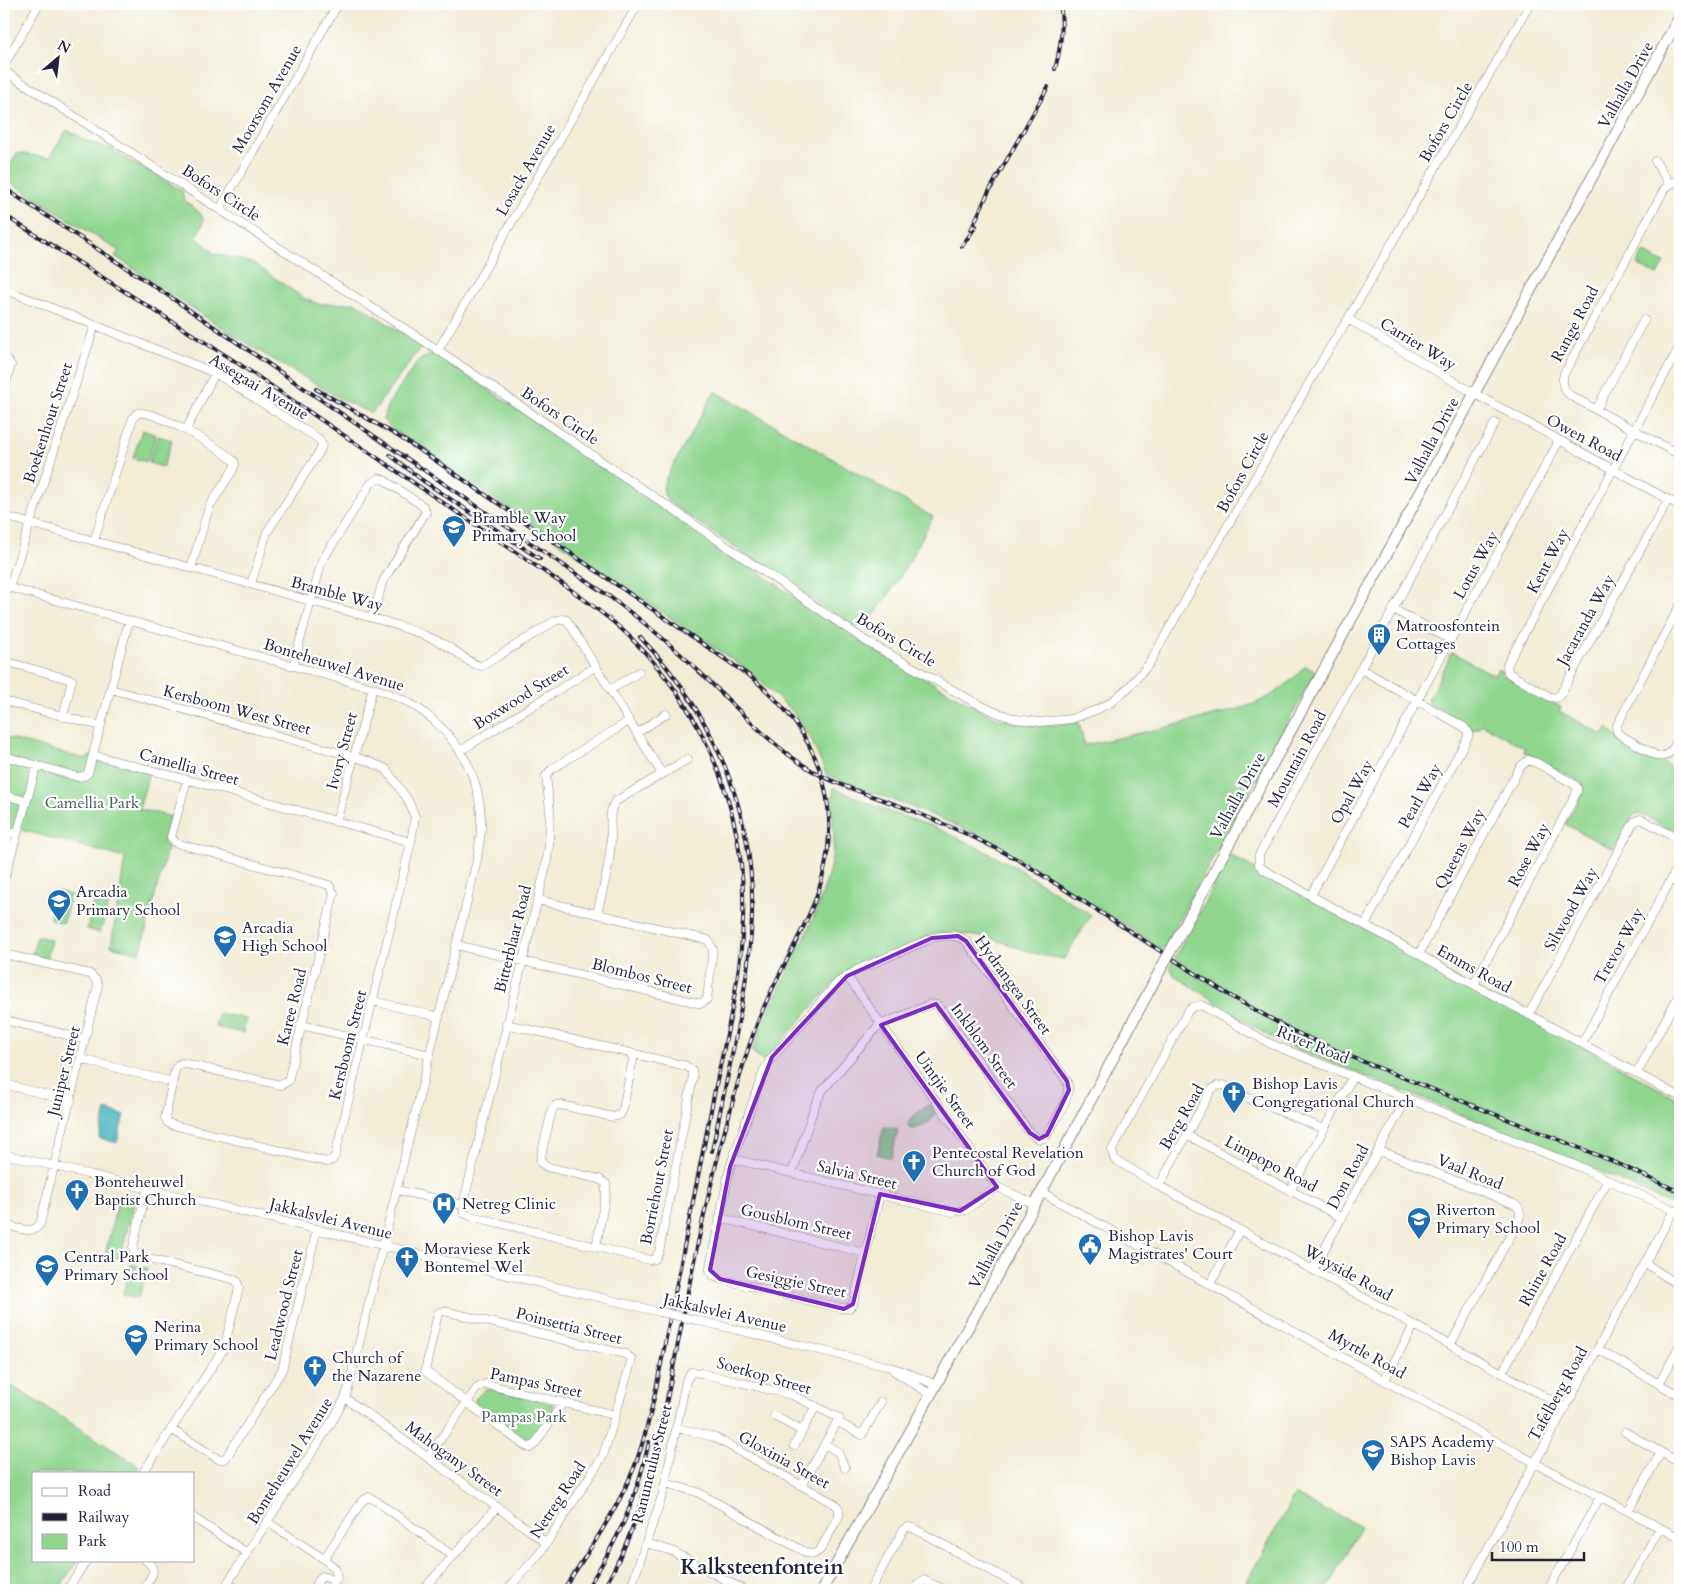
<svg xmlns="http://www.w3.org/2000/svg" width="1684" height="1594" viewBox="0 0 1684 1594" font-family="Cardo,serif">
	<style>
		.green { fill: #8fd58e; stroke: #587c64 }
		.water { fill: #3baab8; stroke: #2e667a }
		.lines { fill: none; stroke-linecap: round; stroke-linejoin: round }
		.minor-casing { stroke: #8a8788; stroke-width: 9 }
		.major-casing { stroke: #8a8788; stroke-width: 12 }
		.minor { stroke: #fff; stroke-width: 8 }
		.major { stroke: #fff; stroke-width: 10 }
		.rail-casing { stroke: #22223b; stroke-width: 4 }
		.rail { stroke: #fff; stroke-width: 2; stroke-dasharray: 5.5; stroke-linecap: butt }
		.minor-bridge-casing { stroke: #8a8788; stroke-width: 9; stroke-linecap: butt }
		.major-bridge-casing { stroke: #8a8788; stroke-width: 12; stroke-linecap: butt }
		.minor-bridge { stroke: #fff; stroke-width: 8 }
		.major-bridge { stroke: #fff; stroke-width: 10 }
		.marked { fill: #7b2cbf; fill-opacity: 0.2; stroke: #7b2cbf; stroke-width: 4; stroke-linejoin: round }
		.labels { text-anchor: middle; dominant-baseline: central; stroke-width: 4.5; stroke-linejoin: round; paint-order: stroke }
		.street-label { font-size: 16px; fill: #22223b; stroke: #fff }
		.poi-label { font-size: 16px; fill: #22223b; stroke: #fff; text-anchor: start }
		.park-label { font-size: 16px; fill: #486158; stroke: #fff }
		.district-label { font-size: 21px; font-weight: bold; fill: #22223b; stroke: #fff }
	</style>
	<rect width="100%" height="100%" fill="#fff"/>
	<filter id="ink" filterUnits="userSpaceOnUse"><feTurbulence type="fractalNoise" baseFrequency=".02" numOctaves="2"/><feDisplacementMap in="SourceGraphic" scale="10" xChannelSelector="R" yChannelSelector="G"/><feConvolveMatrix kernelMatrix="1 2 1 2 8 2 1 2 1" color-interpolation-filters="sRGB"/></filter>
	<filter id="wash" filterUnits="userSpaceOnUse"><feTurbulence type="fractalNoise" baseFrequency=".0096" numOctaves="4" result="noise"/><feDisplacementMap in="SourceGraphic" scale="20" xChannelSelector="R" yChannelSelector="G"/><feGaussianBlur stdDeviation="1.12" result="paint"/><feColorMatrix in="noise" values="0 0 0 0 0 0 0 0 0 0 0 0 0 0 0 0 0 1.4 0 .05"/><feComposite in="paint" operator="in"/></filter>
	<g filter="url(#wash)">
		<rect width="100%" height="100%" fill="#f2ecd6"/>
		<path class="green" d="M67,130L89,142L113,150L132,163L145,168L182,191L184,200L199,212L203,218L202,225L196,237L215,254L253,263L305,299L319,304L356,303L422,346L372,413C348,405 325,389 302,376C237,340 177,298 115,256L119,251L4,178C10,170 11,162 17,153L49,158Z
			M1643,252L1664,263L1657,275L1637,264Z
			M434,353L874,650L987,713C1015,726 1047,729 1078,721L1085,745C1127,736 1170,727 1212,716C1228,712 1245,708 1260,701C1277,694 1293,680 1305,666L1316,672L1162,950C1102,911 1042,869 978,836C930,811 876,796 826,774L811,739L793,712L749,671L394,431L383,420L387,406L418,361Z
			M715,391L933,517C920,539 881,620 859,627L849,624L672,505C663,496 661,490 666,478Z
			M142,430L156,435L147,462L133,458Z
			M158,436L172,440L163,467L149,463Z
			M1453,653L1494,675L1498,669L1501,671L1504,676L1561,707L1559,711L1603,735L1607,728L1611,731L1615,736L1670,766L1668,770L1680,777V835L1641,814H1636L1633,816L1614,850L1565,824L1584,791L1582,783L1524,752L1525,748L1482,724L1479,728L1472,730L1468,725L1428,703V700L1447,663L1450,654Z
			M4,737L85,759L94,754L149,773L139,809L171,817L163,844L168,846L140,953L111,946L125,858L22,830L14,833L4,828Z
			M834,788L889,812L929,825L967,842L1012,865L1091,915L1064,959L1040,955L990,938L961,934L936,933L849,970L830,987L764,1061L752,1052C774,986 820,926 832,857C836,841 832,824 832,808C832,801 833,795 834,788Z
			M1230,855L1680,1100V1209L1578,1161L1275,1040L1174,975L1170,967Z
			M57,891L71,895L63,923L50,919Z
			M94,902L108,905L100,933L87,929Z
			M37,936L51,940L46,959L32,955Z
			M219,1013L246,1019L243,1033L215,1027Z
			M928,1105H932L937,1108C938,1118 921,1129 911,1129L908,1125L910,1119Z
			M884,1127L898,1130L891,1158L877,1154Z
			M119,1196L135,1199L120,1259L105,1256Z
			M131,1264L147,1268L139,1298L123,1294Z
			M4,1381L139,1466L134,1473H34V1560H78L58,1590H4Z
			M486,1388L553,1404L554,1408L533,1441L527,1442L476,1405L475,1399Z
			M1295,1494L1327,1512L1329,1510L1361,1527L1327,1590H1242Z"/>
		<path class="water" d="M106,1110L124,1115L117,1143L99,1138Z"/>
	</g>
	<g filter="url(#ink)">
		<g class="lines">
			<g class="minor-casing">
				<path id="minor" d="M4,65L39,4
					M4,71L438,350L866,641L974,702L995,712L1016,719L1040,722L1071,719L1096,710L1110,703L1129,687L1149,664L1324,357L1348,319L1530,4
					M1655,161L1669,183
					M1680,181L1674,182L1665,188L1564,374C1561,383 1563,390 1571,396L1680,455
					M220,209L338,4
					M4,289L215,373L319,439L322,445L320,451L267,532L251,584
					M1348,319L1475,394L1680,506
					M438,350L638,4
					M4,357L8,360L11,365L4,391
					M1596,410L1644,320
					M1495,423L1259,855V865L1264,870L1680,1097
					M186,430L215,373
					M1668,500L1560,695L1556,698L1550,697L1510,674L1508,672L1507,665L1680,346
					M4,516L387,622C410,630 434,637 455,651C464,657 471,665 482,666L555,621L562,619L567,620L662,774
					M94,541L133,418L137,413C155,409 219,448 234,461L235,464L233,470L209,507L191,568
					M4,586L373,688C433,705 478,754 481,818C482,832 479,846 477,860L348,1389L345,1398L333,1420L223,1590
					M9,588L95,325
					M1680,605L1616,727L1617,732L1620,735L1657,756C1671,759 1675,744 1680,734
					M1393,609L1451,640
					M4,661L72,680L63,717
					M293,666L322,561L371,483L379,478L384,480L423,506L426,512L383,581L372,618
					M1361,669L1464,727L1468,732V737L1365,925
					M111,689L365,760L386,769L408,800L415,817L411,842L335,1156L332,1160L327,1162L173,1125L168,1123L165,1118L175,1070L178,1065L182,1063L281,1085L288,1081L334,893L329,885L176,843L171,837L187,780
					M610,690L639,672
					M4,701L101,726
					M637,733L666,714
					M460,751L595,667
					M93,755L196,782L411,842
					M4,756L78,777L84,776L88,773L129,621
					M4,795L26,801
					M336,822L373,688
					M4,830L17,834
					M4,880L37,765
					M1311,895L1559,441
					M597,914C603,888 611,862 611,835C611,824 608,810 616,801L688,759
					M456,945L698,1003H702L707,999L713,949L708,940L538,900
					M4,954L90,974L96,980L98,985L40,1224C33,1236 15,1227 4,1224
					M1419,954L1520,767L1528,760L1537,763L1572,783L1577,787V792L1474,984
					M847,976L997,1187L1035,1204
					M373,1001L439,1017
					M1529,1014L1634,822L1640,819L1643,820L1680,840
					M4,1020L85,1039
					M506,1024L686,1066L692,1070L693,1077L659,1252L655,1259L649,1260L471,1216L464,1213L463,1205L546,866L549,845L550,811L546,776L552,769L629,721
					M301,1025L430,1055
					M1582,1043L1680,863
					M81,1059L172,1082
					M1637,1073L1680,993
					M4,1084L71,1101
					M1187,1135L1342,1218
					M1378,1150L1514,1204C1522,1209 1521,1215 1518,1222L1450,1345
					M4,1154L660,1312
					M733,1159L953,1212L966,1210L997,1187
					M792,1173L815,1105L822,1091L878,1026L931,1004L937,1005L940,1008L1030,1133L1039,1139L1044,1138L1047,1135C1054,1122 1073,1096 1067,1081L966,941C957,934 943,935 932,938L857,970L837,983L831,990L770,1060L764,1070L730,1167L710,1267C709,1274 714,1277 720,1279L840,1308H849L853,1304L880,1194
					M1159,1186L1211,1090L1217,1086L1224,1085L1250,1099L1324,1129
					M397,1190L463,1205
					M1290,1191L1353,1076
					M1041,1192L1535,1463L1680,1538
					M720,1218L865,1253
					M596,1247L606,1193V1184L599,1179L547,1167L541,1163V1156L552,1110L556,1105H561L613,1117L620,1115L623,1109L634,1054
					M1645,1263L1680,1286
					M1313,1270L1407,1098
					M1210,1284L1240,1230
					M696,1320L886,1366L903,1371L936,1385
					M1598,1349L1680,1396
					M894,1371L930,1394
					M1502,1373L1608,1180
					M1385,1379L1414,1325
					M1659,1384L1680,1345
					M345,1398L547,1543
					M1566,1408L1159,1186L1114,1159L1112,1150L1188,1011L1193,1007L1201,1005L1271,1044L1580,1167L1680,1213
					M774,1416L802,1431L816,1406
					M838,1422L862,1435L881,1402
					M171,1429L218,1459H225L282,1370L317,1229
					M1625,1432L1680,1463
					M825,1444L838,1452L845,1468
					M794,1446L802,1431
					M428,1457L477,1388L485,1384L615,1415
					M143,1473L224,1348L239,1288L237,1281L233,1279L140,1257L134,1252L133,1247L147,1188
					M665,1483L697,1492L807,1553L814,1554L820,1550L839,1516V1509L835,1504L714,1437L677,1428
					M1628,1511L1661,1452
					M194,1518L247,1553
					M267,1522L324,1559L335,1568L337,1578L330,1590
					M646,1543L672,1551L744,1590
					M324,1559L362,1501L369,1497L378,1502L453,1556
					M228,1583L239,1590
					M67,1590L87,1560
					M142,1590C150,1579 160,1570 145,1560
					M312,1590L322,1576L336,1581
					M423,1590L497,1507
					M507,1590L540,1553L603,1456L632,1359L625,1354L444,1311L438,1313L425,1371L524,1445L530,1448L535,1444L560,1407L561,1402
					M630,1590L663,1493L686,1381L691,1372L701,1373L792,1395L839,1418L802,1485
					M870,1590L904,1529L908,1527L913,1528L1027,1590
					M915,1590L919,1583L924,1580L945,1590
					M1465,1590L1674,1210
					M1548,1590L1600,1497
					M1625,1590L1660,1528"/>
			</g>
			<g class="major-casing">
				<path id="major" d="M1199,899L1680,16
					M822,1590L996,1277L1164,963"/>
			</g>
			<use href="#minor" class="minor"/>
			<use href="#major" class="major"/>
			<g class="rail-casing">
				<path id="rail" d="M1055,69C1061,47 1064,26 1060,4
					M4,188L160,290L610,597C646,623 679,651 711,683C743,714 772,746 811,770C840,787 874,796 905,808C946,824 984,841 1022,862L1232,997L1293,1031L1349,1056L1612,1161L1680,1192
					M4,215L239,364L567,587C589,603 612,619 631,638C706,712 747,814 743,920C741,978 726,1037 714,1095C696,1190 676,1284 658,1379C652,1409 645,1439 634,1468C616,1512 589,1551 563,1590
					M971,230L987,195L1048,87
					M962,246L976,226
					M316,389L396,435L429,456L751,677C800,717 831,767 829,833C828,902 783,957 759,1019C747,1048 739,1078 731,1108C710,1182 694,1257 680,1333C662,1424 650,1508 603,1590
					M390,455L422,480L540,559
					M640,637C717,716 760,824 751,934C745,1006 726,1080 712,1151
					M586,1590C619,1539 636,1501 649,1442"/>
			</g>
			<use href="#rail" class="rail"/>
			<g class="minor-bridge-casing">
				<path id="minor-bridge" d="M660,1312L696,1320"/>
			</g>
			<g class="major-bridge-casing">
				<path id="major-bridge" d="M1164,963L1199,899"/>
			</g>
			<use href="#minor-bridge" class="minor-bridge"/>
			<use href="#major-bridge" class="major-bridge"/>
		</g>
	</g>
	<path class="marked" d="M958,936L966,941L1067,1081L1069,1090L1047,1135L1039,1139L1030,1133L936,1004L881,1025L997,1187L960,1211L880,1194L853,1304L844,1309L720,1279L710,1270L730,1167L772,1057L847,976L932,938Z"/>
	<defs>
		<g id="school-pin" transform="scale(1.25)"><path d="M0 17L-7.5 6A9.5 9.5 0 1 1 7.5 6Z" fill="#1f6fb2" stroke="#fff"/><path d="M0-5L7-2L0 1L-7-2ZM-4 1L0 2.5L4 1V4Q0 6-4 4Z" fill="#fff"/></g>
		<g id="building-pin" transform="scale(1.25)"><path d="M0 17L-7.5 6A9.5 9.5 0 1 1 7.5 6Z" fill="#1f6fb2" stroke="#fff"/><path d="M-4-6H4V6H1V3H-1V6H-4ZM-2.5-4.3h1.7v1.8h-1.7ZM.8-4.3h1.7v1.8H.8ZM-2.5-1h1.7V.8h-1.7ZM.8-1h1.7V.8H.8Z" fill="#fff"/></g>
		<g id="church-pin" transform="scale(1.25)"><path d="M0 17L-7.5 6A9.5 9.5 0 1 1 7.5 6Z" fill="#1f6fb2" stroke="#fff"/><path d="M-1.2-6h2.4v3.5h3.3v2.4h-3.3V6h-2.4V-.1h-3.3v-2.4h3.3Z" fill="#fff"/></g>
		<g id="hospital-pin" transform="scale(1.25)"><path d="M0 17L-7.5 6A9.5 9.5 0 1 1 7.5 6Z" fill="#1f6fb2" stroke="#fff"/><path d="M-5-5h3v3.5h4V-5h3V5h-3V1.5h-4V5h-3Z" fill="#fff"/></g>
		<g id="civic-pin" transform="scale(1.25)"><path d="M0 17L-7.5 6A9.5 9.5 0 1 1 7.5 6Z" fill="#1f6fb2" stroke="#fff"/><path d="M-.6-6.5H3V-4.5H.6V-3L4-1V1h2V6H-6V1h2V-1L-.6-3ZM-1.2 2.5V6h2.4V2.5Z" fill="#fff"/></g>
		<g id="university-pin" transform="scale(1.25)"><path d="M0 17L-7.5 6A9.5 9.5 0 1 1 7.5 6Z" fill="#1f6fb2" stroke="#fff"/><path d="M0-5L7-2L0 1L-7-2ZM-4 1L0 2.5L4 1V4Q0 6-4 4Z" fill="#fff"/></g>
	</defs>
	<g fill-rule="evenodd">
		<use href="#school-pin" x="454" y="527"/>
		<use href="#building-pin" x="1379" y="635"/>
		<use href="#school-pin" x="59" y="901"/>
		<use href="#school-pin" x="225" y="937"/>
		<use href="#church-pin" x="1234" y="1093"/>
		<use href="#church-pin" x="914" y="1162"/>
		<use href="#church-pin" x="77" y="1191"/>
		<use href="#hospital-pin" x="444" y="1204"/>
		<use href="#school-pin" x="1419" y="1219"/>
		<use href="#civic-pin" x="1090" y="1245"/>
		<use href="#church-pin" x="407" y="1258"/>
		<use href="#school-pin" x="47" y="1266"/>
		<use href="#school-pin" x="136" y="1336"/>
		<use href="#church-pin" x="315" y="1367"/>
		<use href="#university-pin" x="1373" y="1451"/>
	</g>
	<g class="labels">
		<g class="street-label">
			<text transform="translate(1626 85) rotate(-61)">Valhalla Drive</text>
			<text transform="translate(267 99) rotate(-60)">Moorsom Avenue</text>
			<text transform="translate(1446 122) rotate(-60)">Bofors Circle</text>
			<text transform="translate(526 170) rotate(-60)">Losack Avenue</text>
			<text transform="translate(221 193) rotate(33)">Bofors Circle</text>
			<text transform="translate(1575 324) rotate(-62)">Range Road</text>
			<text transform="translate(1418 344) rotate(31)">Carrier Way</text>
			<text transform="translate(259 387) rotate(31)">Assegaai Avenue</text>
			<text transform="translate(560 416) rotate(34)">Bofors Circle</text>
			<text transform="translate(48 423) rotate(-72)">Boekenhout Street</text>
			<text transform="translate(1584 438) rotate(28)">Owen Road</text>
			<text transform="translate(1432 441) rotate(-62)">Valhalla Drive</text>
			<text transform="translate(1243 472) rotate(-61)">Bofors Circle</text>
			<text transform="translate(1548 561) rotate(-62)">Kent Way</text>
			<text transform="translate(1476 565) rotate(-61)">Lotus Way</text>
			<text transform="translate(337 594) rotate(15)">Bramble Way</text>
			<text transform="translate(1586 620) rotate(-61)">Jacaranda Way</text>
			<text transform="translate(896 640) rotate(31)">Bofors Circle</text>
			<text transform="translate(334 665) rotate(17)">Bonteheuwel Avenue</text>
			<text transform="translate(521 697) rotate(-32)">Boxwood Street</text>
			<text transform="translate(237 710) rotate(15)">Kersboom West Street</text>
			<text transform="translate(342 751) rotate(-75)">Ivory Street</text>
			<text transform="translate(1297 759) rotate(-62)">Mountain Road</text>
			<text transform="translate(189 767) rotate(15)">Camellia Street</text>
			<text transform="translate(1352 792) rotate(-61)">Opal Way</text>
			<text transform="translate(1238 796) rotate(-61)">Valhalla Drive</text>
			<text transform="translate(1420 796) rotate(-61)">Pearl Way</text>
			<text transform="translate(1460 849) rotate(-62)">Queens Way</text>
			<text transform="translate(1529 855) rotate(-62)">Rose Way</text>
			<text transform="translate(1571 909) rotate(-61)">Silwood Way</text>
			<text transform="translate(513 939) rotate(-76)">Bitterblaar Road</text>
			<text transform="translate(1619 946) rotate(-61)">Trevor Way</text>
			<text transform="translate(1474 969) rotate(29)">Emms Road</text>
			<text transform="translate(642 976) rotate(14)">Blombos Street</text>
			<text transform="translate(1013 985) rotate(54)">Hydrangea Street</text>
			<text transform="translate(292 1007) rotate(-76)">Karee Road</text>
			<text transform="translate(348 1045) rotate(-76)">Kersboom Street</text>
			<text transform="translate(1313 1045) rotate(22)">River Road</text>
			<text transform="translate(984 1046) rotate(54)">Inkblom Street</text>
			<text transform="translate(64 1071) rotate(-76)">Juniper Street</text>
			<text transform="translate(945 1090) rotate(54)">Uintjie Street</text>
			<text transform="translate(1182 1117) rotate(-60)">Berg Road</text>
			<text transform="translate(1271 1164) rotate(28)">Limpopo Road</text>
			<text transform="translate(1470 1172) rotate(22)">Vaal Road</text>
			<text transform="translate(857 1175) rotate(13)">Salvia Street</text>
			<text transform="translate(1348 1177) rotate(-62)">Don Road</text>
			<text transform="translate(657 1187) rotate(-79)">Borriehout Street</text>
			<text transform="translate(331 1219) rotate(14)">Jakkalsvlei Avenue</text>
			<text transform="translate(796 1222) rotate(13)">Gousblom Street</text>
			<text transform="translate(996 1245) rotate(-62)">Valhalla Drive</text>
			<text transform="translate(1543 1270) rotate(-61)">Rhine Road</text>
			<text transform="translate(1348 1273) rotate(29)">Wayside Road</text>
			<text transform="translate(796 1282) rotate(12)">Gesiggie Street</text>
			<text transform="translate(284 1305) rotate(-76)">Leadwood Street</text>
			<text transform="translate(725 1313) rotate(13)">Jakkalsvlei Avenue</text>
			<text transform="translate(569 1326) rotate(14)">Poinsettia Street</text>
			<text transform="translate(1367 1354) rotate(29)">Myrtle Road</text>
			<text transform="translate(764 1376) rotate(16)">Soetkop Street</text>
			<text transform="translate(536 1383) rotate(12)">Pampas Street</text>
			<text transform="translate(1558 1394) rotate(-61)">Tafelberg Road</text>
			<text transform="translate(454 1459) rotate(36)">Mahogany Street</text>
			<text transform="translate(784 1460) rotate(29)">Gloxinia Street</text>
			<text transform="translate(290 1461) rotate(-58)">Bonteheuwel Avenue</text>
			<text transform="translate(652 1464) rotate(-76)">Ranunculus Street</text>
			<text transform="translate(558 1500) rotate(-57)">Netreg Road</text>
		</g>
		<g class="poi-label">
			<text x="472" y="518">Bramble Way<tspan x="472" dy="18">Primary School</tspan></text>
			<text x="1396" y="626">Matroosfontein<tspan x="1396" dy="18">Cottages</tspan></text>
			<text x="76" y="892">Arcadia<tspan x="76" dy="18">Primary School</tspan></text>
			<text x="242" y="928">Arcadia<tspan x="242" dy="18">High School</tspan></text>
			<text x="1252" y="1084">Bishop Lavis<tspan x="1252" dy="18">Congregational Church</tspan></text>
			<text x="932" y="1153">Pentecostal Revelation<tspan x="932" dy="18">Church of God</tspan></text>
			<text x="94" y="1182">Bonteheuwel<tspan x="94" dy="18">Baptist Church</tspan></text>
			<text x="462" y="1204">Netreg Clinic</text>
			<text x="1436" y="1210">Riverton<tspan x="1436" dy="18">Primary School</tspan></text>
			<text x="1108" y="1236">Bishop Lavis<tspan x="1108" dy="18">Magistrates' Court</tspan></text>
			<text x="424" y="1249">Moraviese Kerk<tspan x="424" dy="18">Bontemel Wel</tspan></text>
			<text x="64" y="1257">Central Park<tspan x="64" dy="18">Primary School</tspan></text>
			<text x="154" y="1327">Nerina<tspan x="154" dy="18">Primary School</tspan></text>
			<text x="332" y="1358">Church of<tspan x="332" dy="18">the Nazarene</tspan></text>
			<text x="1390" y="1442">SAPS Academy<tspan x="1390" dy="18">Bishop Lavis</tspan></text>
		</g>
		<g class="park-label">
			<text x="92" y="803">Camellia Park</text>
			<text x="524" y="1417">Pampas Park</text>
		</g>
		<g class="district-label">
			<text x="762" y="1567">Kalksteenfontein</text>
		</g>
	</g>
	<rect width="1684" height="1594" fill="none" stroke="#fff" stroke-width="20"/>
	<rect x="32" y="1472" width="162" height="90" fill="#ffffff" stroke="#a7a7b1"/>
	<rect x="42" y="1488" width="25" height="8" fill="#ffffff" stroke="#a7a7b1"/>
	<text x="78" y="1496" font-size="15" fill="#22223b">Road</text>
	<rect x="42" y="1513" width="25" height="8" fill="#22223b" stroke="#a7a7b1"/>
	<text x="78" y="1522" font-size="15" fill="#22223b">Railway</text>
	<rect x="42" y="1534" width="25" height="15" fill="#8fd58e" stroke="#a7a7b1"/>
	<text x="78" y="1546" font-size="15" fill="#22223b">Park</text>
	<g transform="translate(58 58) rotate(28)" stroke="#ffffff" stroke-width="4" paint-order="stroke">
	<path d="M0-4L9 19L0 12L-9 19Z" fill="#22223b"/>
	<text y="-8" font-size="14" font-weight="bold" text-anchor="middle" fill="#22223b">N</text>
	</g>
	<path d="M1492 1552v8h92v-8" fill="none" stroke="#22223b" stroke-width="2.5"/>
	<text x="1499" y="1552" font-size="15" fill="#22223b" stroke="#ffffff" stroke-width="4" paint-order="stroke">100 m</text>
</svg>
